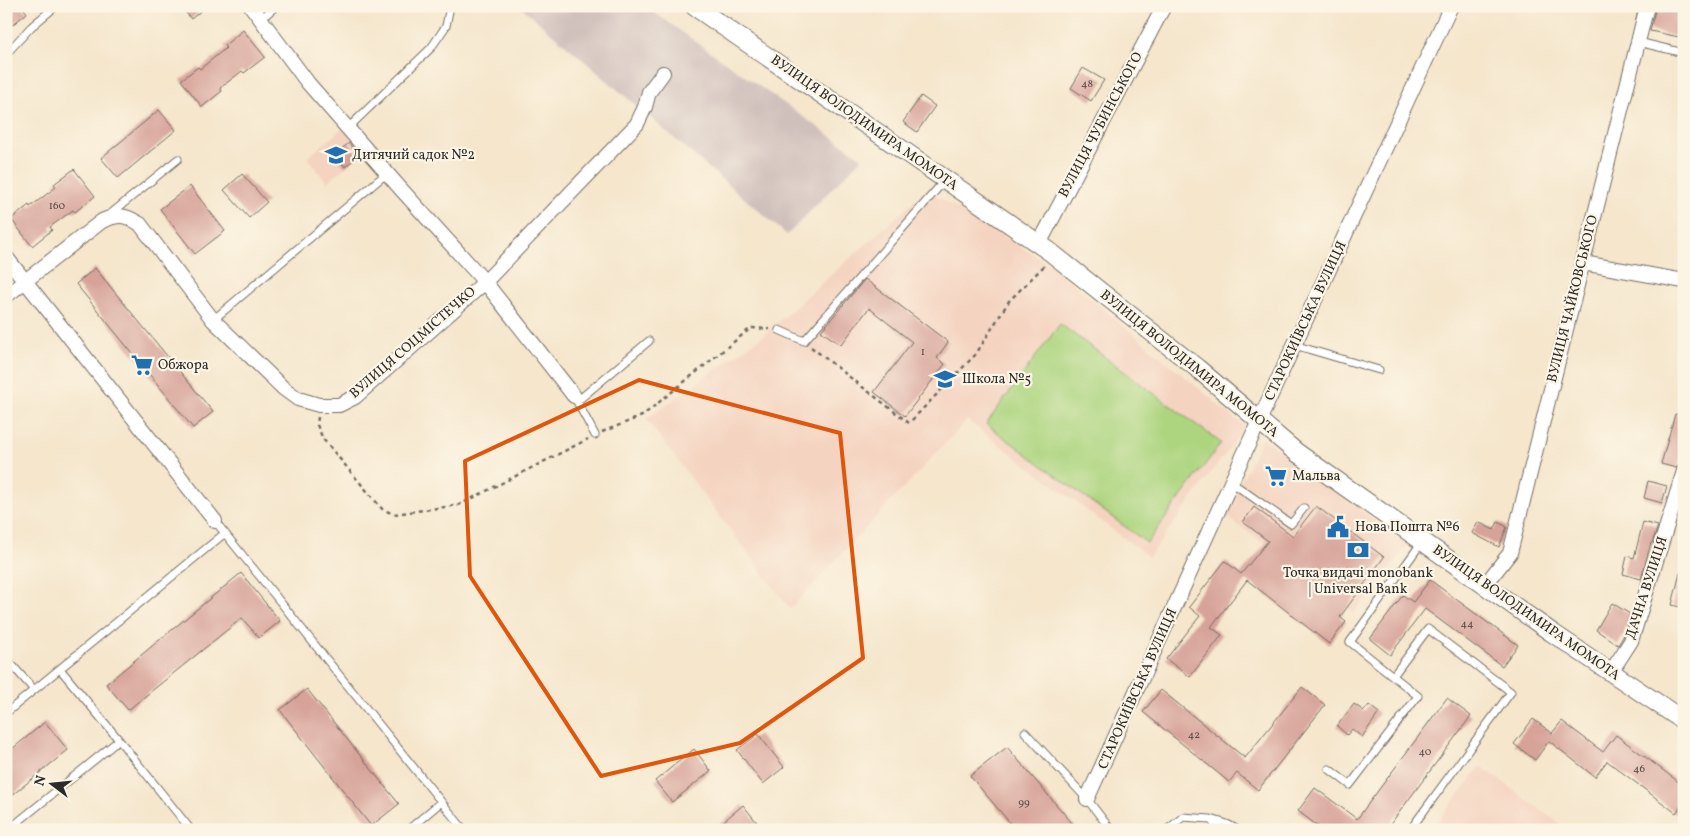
<svg xmlns="http://www.w3.org/2000/svg" width="1690" height="836" viewBox="0 0 1690 836" font-family="Vollkorn,serif">
	<style>
		.built { fill: #f4d3c0 }
		.industrial { fill: #d0c0bc }
		.green { fill: #add580; stroke: #6c8056 }
		.building { fill: #d7a399 }
		.lines { fill: none; stroke-linecap: round; stroke-linejoin: round }
		.service-casing { stroke: #726c63; stroke-width: 9 }
		.minor-casing { stroke: #726c63; stroke-width: 16 }
		.tertiary-casing { stroke: #726c63; stroke-width: 20 }
		.path { stroke: #726c63; stroke-width: 2.5; stroke-dasharray: 4 4; stroke-linecap: butt }
		.service { stroke: #fff; stroke-width: 7 }
		.minor { stroke: #fff; stroke-width: 14 }
		.tertiary { stroke: #fff; stroke-width: 18 }
		.marked { fill: none; stroke: #df570e; stroke-width: 4; stroke-linejoin: round }
		.labels { text-anchor: middle; dominant-baseline: central; stroke-width: 4.5; stroke-linejoin: round; paint-order: stroke }
		.number-label { font-size: 11px; fill: #564946 }
		.street-label { font-size: 14px; fill: #2b2b2b; stroke: #fcf5e5 }
		.poi-label { font-size: 14px; fill: #2b2b2b; stroke: #fcf5e5; text-anchor: start }
	</style>
	<rect width="100%" height="100%" fill="#fcf5e5"/>
	<filter id="ink" filterUnits="userSpaceOnUse"><feTurbulence type="fractalNoise" baseFrequency=".02" numOctaves="2"/><feDisplacementMap in="SourceGraphic" scale="10" xChannelSelector="R" yChannelSelector="G"/><feConvolveMatrix kernelMatrix="1 2 1 2 8 2 1 2 1" color-interpolation-filters="sRGB"/></filter>
	<filter id="wash" filterUnits="userSpaceOnUse"><feTurbulence type="fractalNoise" baseFrequency=".0096" numOctaves="4" result="noise"/><feDisplacementMap in="SourceGraphic" scale="20" xChannelSelector="R" yChannelSelector="G"/><feGaussianBlur stdDeviation="1.12" result="paint"/><feColorMatrix in="noise" values="0 0 0 0 0 0 0 0 0 0 0 0 0 0 0 0 0 1.4 0 .05"/><feComposite in="paint" operator="in"/></filter>
	<g filter="url(#wash)">
		<rect width="100%" height="100%" fill="#f5e6cc"/>
		<path class="built" d="M344,127L365,151L327,182L307,158Z
			M927,190L1052,266L1245,427L1149,557L967,420L790,609L646,419L759,339Z
			M1262,438L1409,544L1354,613L1225,515Z
			M1481,766L1568,830H1431Z"/>
		<path class="industrial" d="M520,6H645L862,158L787,235Z"/>
		<path class="green" d="M1060,324L1221,443L1147,543L986,424Z"/>
		<g id="blocks">
			<path class="building" d="M6,6H22L27,13L6,30Z
				M181,6H207L191,19Z
				M1656,6H1673L1684,9V38L1650,31Z
				M243,30L265,57L244,73L242,71L220,88L222,91L202,107L181,80L198,67L200,69L226,48L224,46Z
				M1083,68L1104,80L1091,101L1071,88Z
				M921,96L935,106L917,132L903,122Z
				M159,110L176,130L118,178L101,158Z
				M349,143L358,156L345,167L335,154Z
				M74,169L95,196L75,212L73,210L50,227L52,230L32,246L11,219L29,205L30,207L56,187L54,184Z
				M242,174L267,202L249,218L224,190Z
				M190,186L225,231L195,254L160,209Z
				M95,268L213,412L193,428L76,284Z
				M865,279L948,342L937,358L945,364L905,416L874,392L912,342L869,308L841,345L821,331Z
				M1675,414L1684,416V451L1680,463L1676,468L1661,464Z
				M1648,481L1667,486L1662,503L1644,498Z
				M1316,506L1384,557L1340,617L1346,622L1329,644L1247,580L1211,627L1222,635L1190,677L1166,659L1200,616L1189,607L1225,561L1241,574L1268,541L1243,522L1254,507L1293,536Z
				M1478,522L1494,530L1498,522L1507,527L1499,547L1472,533Z
				M1643,522L1658,526L1652,543H1651L1641,579L1623,574L1627,556L1634,558Z
				M241,573L280,621L259,638L242,618L128,710L106,684Z
				M1680,573L1684,574V608L1672,605Z
				M1430,580L1518,645L1502,666L1425,609L1390,655L1370,639L1403,595L1413,602Z
				M1612,603L1630,614L1623,637L1618,645L1596,630Z
				M1302,687L1325,705L1258,790L1237,773L1229,782L1143,712L1161,690L1245,758Z
				M307,689L399,804L371,826L280,710Z
				M1447,698L1471,716L1386,830H1323L1298,811L1315,788L1357,819Z
				M1354,704L1364,711L1369,705L1379,713L1362,737L1352,729L1347,735L1337,726Z
				M1533,719L1552,733L1562,721L1603,752L1616,735L1684,786V802L1676,813L1607,761L1595,777L1549,741L1535,760L1514,744Z
				M45,722L68,750L6,800V754Z
				M758,734L784,767L763,784L737,750Z
				M1007,747L1078,830H1016L970,776Z
				M694,749L711,771L672,802L655,781Z
				M743,805L763,830H713Z"/>
		</g>
	</g>
	<g filter="url(#ink)">
		<use href="#blocks" fill-opacity="0" stroke="#726c63" stroke-width="1"/>
		<g class="lines">
			<g class="service-casing">
				<path id="service" d="M261,19L276,6
					M1638,42L1684,53
					M6,54L31,27L56,6
					M348,128L431,48L446,26L450,6
					M108,216L178,159
					M213,320L387,173
					M779,330L804,341L945,180
					M1294,345L1379,370
					M574,396L581,398L649,341
					M574,396L595,435
					M1231,482L1291,524L1304,508
					M215,521L464,830
					M6,658L34,690
					M60,669L119,740L191,830
					M6,713L225,533
					M1025,732L1087,799L1111,830
					M1329,769L1350,785L1418,696L1393,676
					M1211,819L1227,824L1238,830
					M8,830L119,740
					M408,830L441,802
					M1167,830L1183,817L1210,819L1219,830
					M1410,830L1511,692L1428,629L1393,676L1350,642L1422,542"/>
			</g>
			<g class="minor-casing">
				<path id="minor" d="M251,6L308,83L400,188L485,282L574,396
					M1039,244L1164,6
					M6,257L215,521
					M1583,263L1684,281
					M6,296L102,221C119,214 124,214 140,224L213,320L283,388L298,399L319,405H339L355,397L485,282L637,124L645,107L649,92L663,73
					M1485,585L1510,553L1647,6
					M1611,672L1631,641L1684,471
					M1087,799L1259,421L1451,6"/>
			</g>
			<g class="tertiary-casing">
				<path id="tertiary" d="M694,6L1049,251L1197,368L1296,452L1551,632L1684,721"/>
			</g>
			<path class="path" d="M811,347L909,423L976,354L1009,301L1044,266
				M318,417L317,425L323,439L383,510L395,514L459,505L588,439
				M602,432L642,416L751,328L770,329"/>
			<use href="#service" class="service"/>
			<use href="#minor" class="minor"/>
			<use href="#tertiary" class="tertiary"/>
		</g>
	</g>
	<path class="marked" d="M639,380L840,433L863,658L740,743L601,776L470,576L465,461Z"/>
	<defs>
		<g id="school-bare" transform="scale(1.725)"><path d="M0-5L7-2L0 1L-7-2ZM-4 1L0 2.5L4 1V4Q0 6-4 4Z" fill="#1f6fb2" stroke="#fcf5e5" stroke-width="2.5" paint-order="stroke"/></g>
		<g id="supermarket-bare" transform="scale(1.725)"><path d="M-6-5.5h2.5l.6 2H6L4.5 2H-2.5L-4.4-4H-6ZM-1.5 3.2a1.3 1.3 0 1 0 .1 0ZM3 3.2a1.3 1.3 0 1 0 .1 0Z" fill="#1f6fb2" stroke="#fcf5e5" stroke-width="2.5" paint-order="stroke"/></g>
		<g id="civic-bare" transform="scale(1.725)"><path d="M-.6-6.5H3V-4.5H.6V-3L4-1V1h2V6H-6V1h2V-1L-.6-3ZM-1.2 2.5V6h2.4V2.5Z" fill="#1f6fb2" stroke="#fcf5e5" stroke-width="2.5" paint-order="stroke"/></g>
		<g id="bank-bare" transform="scale(1.725)"><path d="M-6-4H6V4H-6ZM0-2.3a2.3 2.3 0 1 0 0 4.6a2.3 2.3 0 1 0 0-4.6Z" fill="#1f6fb2" stroke="#fcf5e5" stroke-width="2.5" paint-order="stroke"/></g>
	</defs>
	<g fill-rule="evenodd">
		<use href="#school-bare" x="336" y="155"/>
		<use href="#supermarket-bare" x="142" y="365"/>
		<use href="#school-bare" x="945" y="379"/>
		<use href="#supermarket-bare" x="1276" y="476"/>
		<use href="#civic-bare" x="1338" y="527"/>
		<use href="#bank-bare" x="1358" y="550"/>
	</g>
	<g class="labels">
		<g class="number-label">
			<text x="1087" y="84">48</text>
			<text x="57" y="206">160</text>
			<text x="923" y="352">1</text>
			<text x="1467" y="624">44</text>
			<text x="1194" y="735">42</text>
			<text x="1425" y="752">40</text>
			<text x="1639" y="769">46</text>
			<text x="1024" y="803">99</text>
		</g>
		<g class="street-label">
			<text transform="translate(864 123) rotate(35)">ВУЛИЦЯ ВОЛОДИМИРА МОМОТА</text>
			<text transform="translate(1101 125) rotate(-62)">ВУЛИЦЯ ЧУБИНСЬКОГО</text>
			<text transform="translate(1573 299) rotate(-76)">ВУЛИЦЯ ЧАЙКОВСЬКОГО</text>
			<text transform="translate(1306 321) rotate(-65)">СТАРОКИЇВСЬКА ВУЛИЦЯ</text>
			<text transform="translate(413 343) rotate(-41)">ВУЛИЦЯ СОЦМІСТЕЧКО</text>
			<text transform="translate(1189 364) rotate(39)">ВУЛИЦЯ ВОЛОДИМИРА МОМОТА</text>
			<text transform="translate(1647 588) rotate(-72)">ДАЧНА ВУЛИЦЯ</text>
			<text transform="translate(1526 613) rotate(35)">ВУЛИЦЯ ВОЛОДИМИРА МОМОТА</text>
			<text transform="translate(1138 689) rotate(-66)">СТАРОКИЇВСЬКА ВУЛИЦЯ</text>
		</g>
		<g class="poi-label">
			<text x="352" y="155">Дитячий садок №2</text>
			<text x="158" y="365">Обжора</text>
			<text x="962" y="379">Школа №5</text>
			<text x="1292" y="476">Мальва</text>
			<text x="1355" y="527">Нова Пошта №6</text>
			<text x="1358" y="573" text-anchor="middle">Точка видачі monobank<tspan x="1358" dy="16">| Universal Bank</tspan></text>
		</g>
	</g>
	<rect width="1690" height="836" fill="none" stroke="#fcf5e5" stroke-width="25"/>
	<g transform="translate(52 784) rotate(286)" stroke="#fcf5e5" stroke-width="4" paint-order="stroke">
	<path d="M0-4L9 19L0 12L-9 19Z" fill="#2b2b2b"/>
	<text y="-8" font-size="14" font-weight="bold" text-anchor="middle" fill="#2b2b2b">N</text>
	</g>
</svg>
